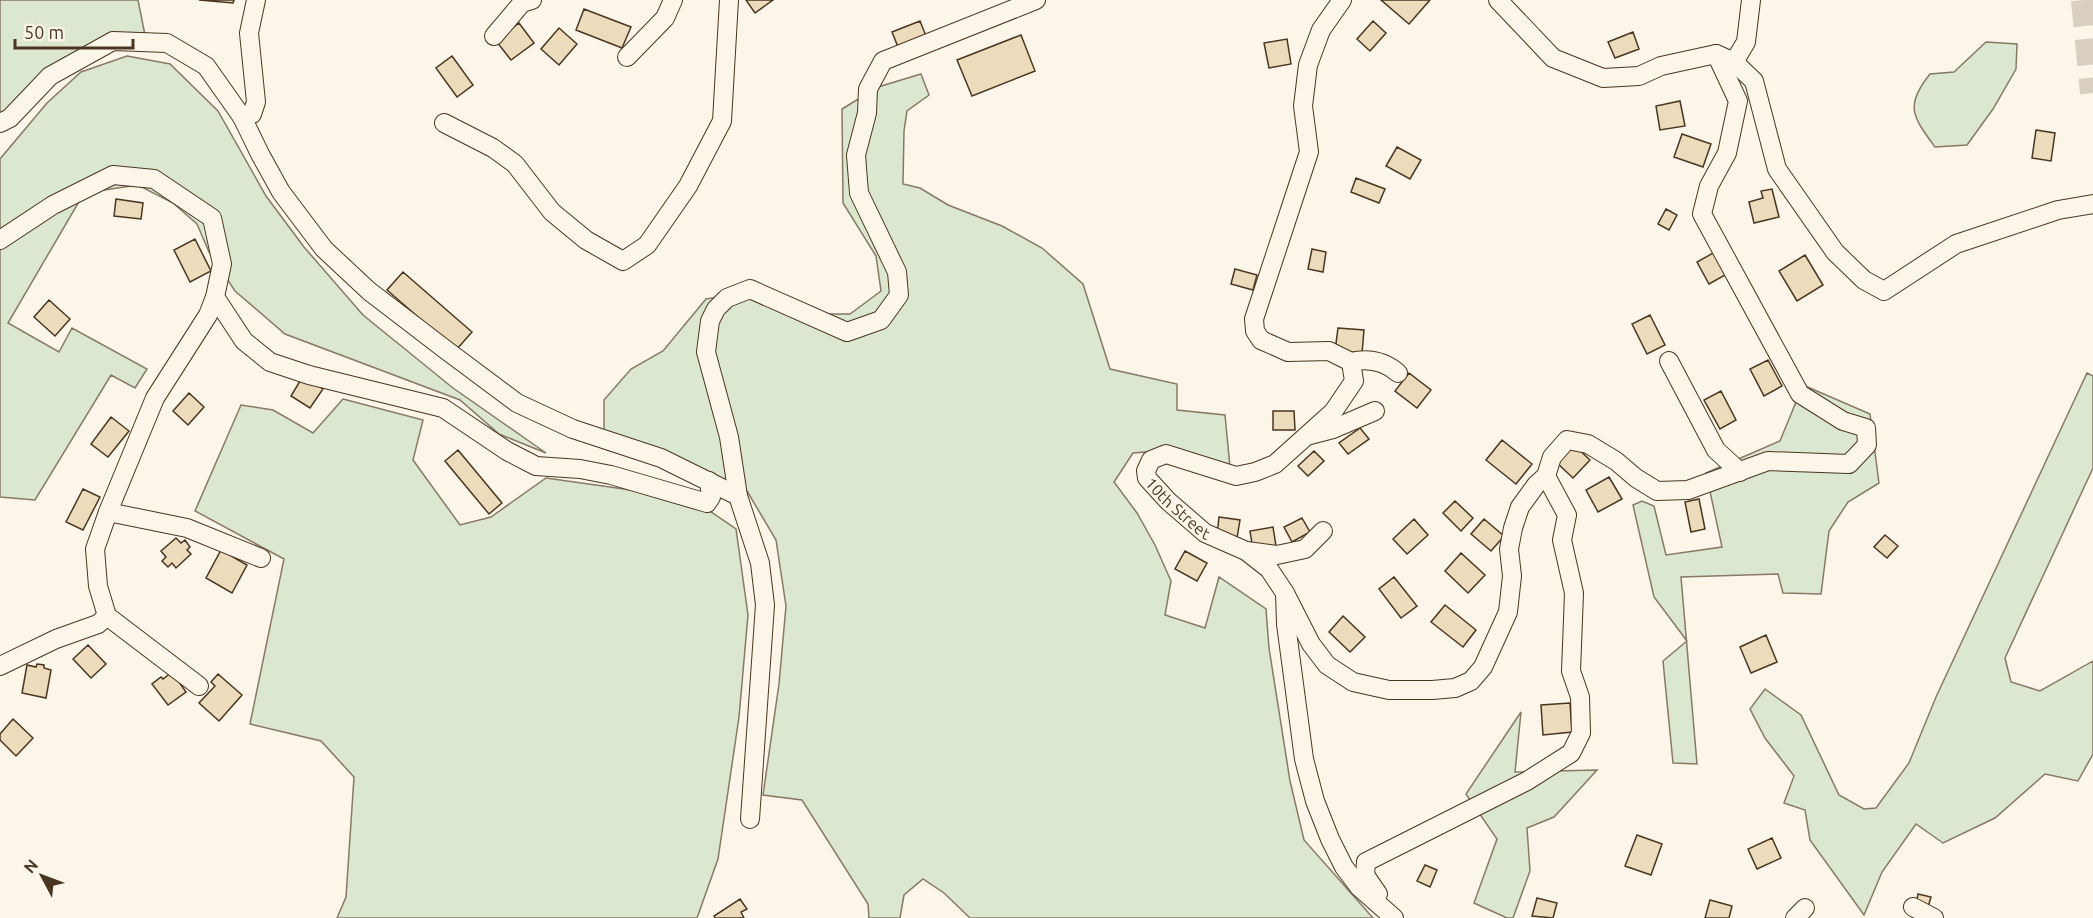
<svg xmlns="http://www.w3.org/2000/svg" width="2093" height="918" viewBox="0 0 2093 918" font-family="Ubuntu,sans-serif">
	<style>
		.green { fill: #dce7d0; stroke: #887966; stroke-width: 1.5 }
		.building { fill: #ecdcbc; stroke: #4a3520; stroke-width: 1.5 }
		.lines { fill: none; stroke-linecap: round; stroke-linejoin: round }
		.highway-tunnel { stroke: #d8cfc1; stroke-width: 26; stroke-dasharray: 26 13; stroke-linecap: butt }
		.minor-casing { stroke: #4a3520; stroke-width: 20 }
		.minor { stroke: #fbf6e9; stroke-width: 18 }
		.labels { text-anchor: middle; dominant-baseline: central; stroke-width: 4.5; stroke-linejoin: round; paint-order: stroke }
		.street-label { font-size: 16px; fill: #4a3520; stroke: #fbf6e9 }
	</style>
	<rect width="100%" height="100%" fill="#fbf6e9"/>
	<path class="green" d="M0,0H138L145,35L123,33L7,111L0,114Z
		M1986,42L2017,44L2016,69L1993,109L1967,145L1935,147C1913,117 1904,106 1930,74L1954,72Z
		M127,56L170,64L218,111L266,196L304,247L363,315L453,388L546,453L499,434L460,400L285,334L235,291L209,252L197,224L173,203L138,185L84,193L8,323L59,352L72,328L147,369L135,388L111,375L35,500L0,497V159L47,103L81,72Z
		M921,74L929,95L907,111L904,131L903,184L920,188L948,205L1002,226L1042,248L1083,284L1110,369L1177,384V410L1225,415L1230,467L1158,451L1133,453L1114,482L1137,513L1155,545L1171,581L1165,615L1205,628L1219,577L1266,609L1269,648L1290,781L1304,840L1373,918H970L944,893L923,879L904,895L900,918H869L868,904L802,800L763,795L779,684L786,606L776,540L747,491L604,449V400L631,369L663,351L706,299L757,291L804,314H850L881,291L876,256L843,203L842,109L878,87Z
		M2087,373L2093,376V468L2005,658L2011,682L2040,691L2093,661V754L2078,781L2045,774L1995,818L1943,843L1916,824L1882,872L1864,915L1810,840L1805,810L1784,803L1794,776L1765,738L1750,709L1765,689L1801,715L1839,795L1864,809L1876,808L1909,763L1936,697Z
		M1803,385L1870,414L1879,483L1848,502L1829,531L1821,594L1783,593L1778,574L1681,577L1697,764L1673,763L1663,661L1687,641L1654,597L1633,505L1642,501L1654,506L1666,555L1722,547L1706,473L1780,441Z
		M343,399L423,420L413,460L460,525L491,517L546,478L624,489L698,503L736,529L748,615L739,717L718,859L697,918H337L346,897L354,777L321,741L250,724L284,559L195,511L241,405L273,410L313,433Z
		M1521,712L1515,772L1597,770L1554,817L1527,828L1530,871L1513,918H1507L1474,903L1497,839L1466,794Z"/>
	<path class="building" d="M199,0H234L233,3Z
		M746,0H773L755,13Z
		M1381,0H1430L1409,24Z
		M584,9L631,27L622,48L576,30Z
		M920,21L926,36L898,47L892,32Z
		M1373,21L1386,33L1370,51L1357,39Z
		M519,23L534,43L511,60L496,41Z
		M559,28L577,44L559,65L541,49Z
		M1633,32L1639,49L1615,58L1608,42Z
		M1021,35L1035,71L972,96L957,60Z
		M1287,39L1291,64L1269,68L1264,43Z
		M452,56L473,85L457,97L436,68Z
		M1680,101L1685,126L1660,130L1656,106Z
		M2036,130L2055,133L2051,161L2032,158Z
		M1682,134L1711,144L1703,167L1674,157Z
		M1397,147L1421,160L1410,179L1386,166Z
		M1356,178L1385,189L1379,203L1351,192Z
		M1772,189L1779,217L1754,223L1749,202L1763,198L1761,191Z
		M116,199L143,203L141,219L114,216Z
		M1666,209L1677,215L1669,230L1658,224Z
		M195,239L211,271L190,282L174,250Z
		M1312,249L1326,252L1323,272L1308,269Z
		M1715,252L1727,274L1709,284L1697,262Z
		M1805,255L1823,285L1797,301L1779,271Z
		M1235,269L1257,275L1253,290L1231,284Z
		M403,272L472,332L456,350L387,290Z
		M49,300L70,319L55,336L34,317Z
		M1650,315L1665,345L1647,354L1632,324Z
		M1338,328L1364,330L1362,353L1335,351Z
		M1768,360L1782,386L1764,396L1750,369Z
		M1409,373L1431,390L1417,408L1395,391Z
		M303,376L323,389L310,408L291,396Z
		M1721,391L1736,420L1720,429L1704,400Z
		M189,393L204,407L188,425L173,411Z
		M1273,411H1294L1295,430H1273Z
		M111,417L129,431L108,457L91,444Z
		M1360,428L1369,439L1348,454L1339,443Z
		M1502,440L1532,464L1516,484L1486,460Z
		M1573,444L1590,460L1573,478L1556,462Z
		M458,450L502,503L489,514L445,461Z
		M1314,451L1324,461L1308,476L1298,466Z
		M1609,477L1622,499L1598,512L1586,490Z
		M83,489L100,497L83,530L66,522Z
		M1699,499L1705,529L1691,532L1685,502Z
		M1455,501L1473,518L1461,531L1443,513Z
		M1219,517L1240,520L1237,538L1217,535Z
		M1302,518L1310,532L1292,542L1284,527Z
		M1414,519L1428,535L1407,554L1393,539Z
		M1484,519L1504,536L1491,551L1471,534Z
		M1273,527L1276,546L1253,550L1250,531Z
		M1885,535L1898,546L1887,558L1874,547Z
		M176,538L181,543L185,540L190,547L187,550L191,554L176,568L172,563L168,567L162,561L166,557L161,551Z
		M221,550L247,565L232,593L206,578Z
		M1185,551L1207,563L1197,581L1175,569Z
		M1461,553L1485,575L1468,593L1445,571Z
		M1394,577L1417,606L1401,618L1379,589Z
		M1445,605L1476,630L1463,647L1431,622Z
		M1343,616L1365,637L1350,652L1329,632Z
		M1766,635L1777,662L1751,673L1740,647Z
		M88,645L106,664L91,678L73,659Z
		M37,664L44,665V668L51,670L46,698L22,693L27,665L36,667Z
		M172,672L186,692L168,705L152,684L161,677L163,679Z
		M218,674L242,695L219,721L199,703L215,686L211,682Z
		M1570,703L1572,732L1543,735L1541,705Z
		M13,719L33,738L16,756L0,740V734Z
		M1637,835L1662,844L1651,875L1625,866Z
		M1772,838L1781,858L1757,869L1748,849Z
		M1425,865L1437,870L1430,887L1417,881Z
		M1918,894L1931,897L1928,907L1916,904Z
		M1537,898L1557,903L1553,918L1532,916Z
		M740,899L747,909L741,912L744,918H715L714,916Z
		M1710,900L1732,906L1729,918H1705Z"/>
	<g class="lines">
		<path class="highway-tunnel" d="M2084,0L2093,93"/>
		<g class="minor-casing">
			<g id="minor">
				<path id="s1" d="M1342,0L1321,30L1308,65L1303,106L1309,152L1254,319L1255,331L1261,340L1288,352L1329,351L1351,362L1354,381L1333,412L1275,464L1255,472L1236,476L1166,454L1151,460L1146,471L1147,478L1168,501L1205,533L1246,551L1269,569L1285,593L1286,624L1304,759L1315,801L1330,839L1344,867L1359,887L1394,918"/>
				<path d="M1498,0L1553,58L1603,78L1639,76L1661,66L1716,54L1734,62L1754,81L1777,169L1835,252L1864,280L1884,291L1956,244L2058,210L2093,204"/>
				<path d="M494,36L522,3L532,0"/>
				<path d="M627,57L665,18L673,0"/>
				<path d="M1734,62L1746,42L1751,0"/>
				<path d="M242,117L260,154L281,192L324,249L369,291L446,350L517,403L573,429L661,458L738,496L760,563L765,605L750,819"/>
				<path d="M0,123L10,118L50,76L113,41L167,43L206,66L242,117L252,114L256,102L249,33L256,0"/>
				<path d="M444,123L493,148L515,164L552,212L586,240L623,261L647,245L688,186L722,121L729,0"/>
				<path d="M0,240L53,205L113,175L154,179L212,218L222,264L215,297L208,315L155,398L108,512L95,549L98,586L107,616L199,686"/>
				<path d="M215,297L244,341L270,362L309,375L443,408L507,451L536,466L580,469L611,475L707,503L711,497L709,481"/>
				<path d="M1669,361L1716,450L1740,472"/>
				<path d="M1351,362C1368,358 1384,361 1398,373"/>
				<path d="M1310,435L1333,429L1375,411"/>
				<path d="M738,496L729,437L706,352L710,321L716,309L727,298L750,289L847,332L881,320L899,295L897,272L859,193L856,155L867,113L868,89L883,61L1036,0"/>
				<path d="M108,512L187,528L261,558"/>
				<path d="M1247,551L1277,555L1305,549L1323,531"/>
				<path d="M1285,593L1311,644L1327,665L1353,682L1389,690H1432L1455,688L1471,681L1483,667L1508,612L1512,576L1509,549L1513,528L1520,507L1536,485L1546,476L1552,457L1567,440L1588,444L1616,461L1636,478L1657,491L1688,490L1768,461L1849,464L1867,445L1866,428L1843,421L1800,394L1702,214L1709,186L1727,153L1738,101L1716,54"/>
				<path d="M0,666L56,639L98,624L107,616"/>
				<path d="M1378,894L1365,875L1366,862L1527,781L1571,753L1581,733L1580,697L1571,671L1574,593L1562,540L1567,515L1546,476"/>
				<path d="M1913,907L1934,918"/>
				<path d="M1795,918L1805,908"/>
			</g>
		</g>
		<use href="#minor" class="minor"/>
	</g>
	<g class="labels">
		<g class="street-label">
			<text stroke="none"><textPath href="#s1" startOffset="783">10th Street</textPath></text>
		</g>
	</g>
	<g transform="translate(42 876) rotate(311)" stroke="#fbf6e9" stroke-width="4.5" paint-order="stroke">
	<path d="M0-4.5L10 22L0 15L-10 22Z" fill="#4a3520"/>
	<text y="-9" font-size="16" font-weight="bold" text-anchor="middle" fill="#4a3520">N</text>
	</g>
	<path d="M15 39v9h118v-9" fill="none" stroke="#4a3520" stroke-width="3"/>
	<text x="24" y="39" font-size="18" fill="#4a3520" stroke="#fbf6e9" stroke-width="4.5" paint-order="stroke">50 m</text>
</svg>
